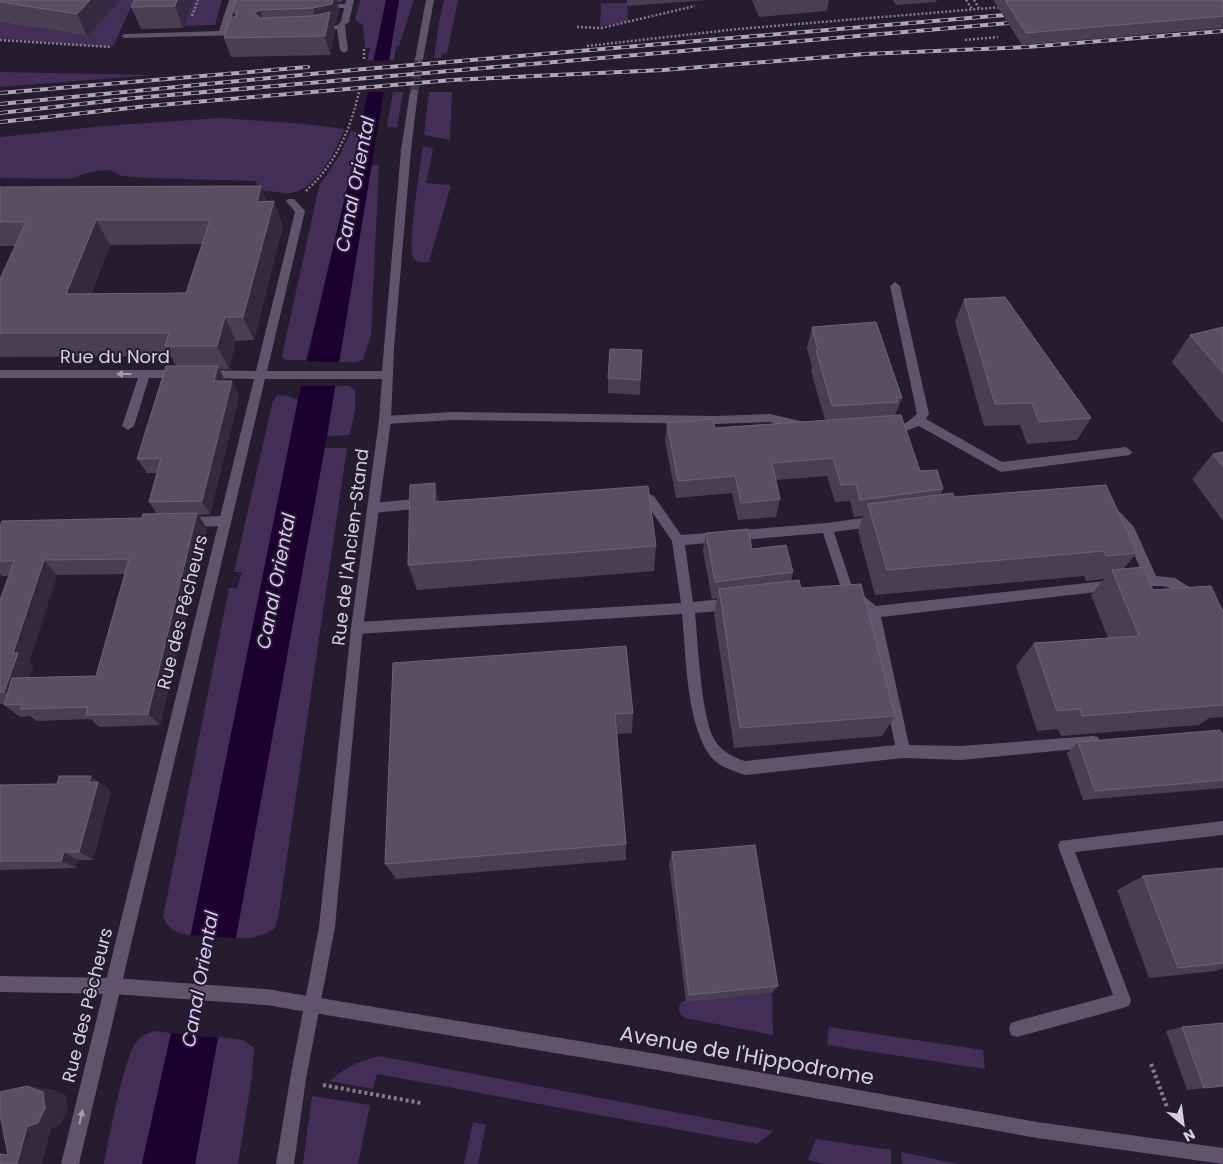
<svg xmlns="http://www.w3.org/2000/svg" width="1223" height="1164" viewBox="0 0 1223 1164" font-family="Poppins,sans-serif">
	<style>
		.green { fill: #422e57 }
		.water { fill: #1c0130 }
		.pier { fill: #251c2f }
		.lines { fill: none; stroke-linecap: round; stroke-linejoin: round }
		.minor-tunnel { stroke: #403749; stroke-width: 9; stroke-dasharray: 9 4.5; stroke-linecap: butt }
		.path-far1 { stroke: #847d8d; stroke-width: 2.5; stroke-dasharray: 2 2; stroke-linecap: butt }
		.path { stroke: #847d8d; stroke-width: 4; stroke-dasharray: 3 3; stroke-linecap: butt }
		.service { fill: #5f546c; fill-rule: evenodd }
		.minor { fill: #5f546c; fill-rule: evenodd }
		.tertiary { fill: #5f546c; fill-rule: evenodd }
		.rail-casing { stroke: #ada6b6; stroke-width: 4 }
		.rail { stroke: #251c2f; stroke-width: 2.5; stroke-dasharray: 8; stroke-linecap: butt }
		.wall { fill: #493f53; fill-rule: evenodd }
		.shaded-wall { fill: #342a3f }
		.building { fill: #584f62; stroke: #6c6376; fill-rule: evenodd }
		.oneway { fill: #a69eb0 }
		.labels { text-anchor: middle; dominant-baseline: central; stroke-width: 4; stroke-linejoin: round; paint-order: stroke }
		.street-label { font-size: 18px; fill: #d6d0de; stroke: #251c2f }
		.water-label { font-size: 19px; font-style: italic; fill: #dec7f9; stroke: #251c2f }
		.near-street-label { font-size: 21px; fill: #d6d0de; stroke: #251c2f }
	</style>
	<rect width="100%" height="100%" fill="#251c2f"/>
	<path class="green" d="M120,0H134L114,45L106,47L0,39V22L87,36Z
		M193,0H222L215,25L184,26Z
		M360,0H386L373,60L367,61L370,48H365L363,25L355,20Z
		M399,0H414L399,46L396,47L394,60H388Z
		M444,0H458L447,53L442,54L441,58H434L439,22Z
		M601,3H627L628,21L600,26Z
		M0,72L155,75L0,87Z
		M393,92H403L397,128L387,126Z
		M429,92H452L450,140L424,135Z
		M220,118L306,124L345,129C336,150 316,190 291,193C282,194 272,191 263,191L255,181L149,178L122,176L109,170L90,172L69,179L0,178V137L104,126Z
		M351,131L360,133L306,360H285L282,356L319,186L340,155Z
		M423,146L433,149L426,183L451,185L429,262C423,262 418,263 414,259C406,250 421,163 423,146Z
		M379,165L371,335L363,359L357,362H338L371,166Z
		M335,386H349L355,390V409L350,435L327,436Z
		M277,395L288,396L298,400L191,935C177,934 169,930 163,917L229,588H237L242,572H234L272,404Z
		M324,448H347L278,918L274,929C258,937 253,939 235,938Z
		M772,993L773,1035L685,1018C679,1014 678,1011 680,1003L684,1001Z
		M829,1027L983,1050L985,1069L827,1045Z
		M155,1031L171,1033L142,1164H104C109,1140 124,1054 138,1040C143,1035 149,1033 155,1031Z
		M218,1037L243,1040L254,1048L252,1076L238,1164H195Z
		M379,1056L774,1131L757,1144L377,1074L373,1089L330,1081C345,1067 359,1061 379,1056Z
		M312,1096L370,1105L358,1164H303Z
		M473,1122L486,1125L478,1164H464Z
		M816,1139L891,1150V1164H825L808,1160Z
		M901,1152L958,1164H902Z"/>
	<path class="water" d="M386,0H399L327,436L195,1164H142L171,1033L298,400L360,133Z"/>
	<path class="pier" d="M391,60L386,92H365L371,61Z
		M304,361L341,362L337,386H298Z
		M188,935L238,938L220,1038L169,1033Z"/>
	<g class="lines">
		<path class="minor-tunnel" d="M414,92L419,59"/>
		<path class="path-far1" d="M966,0L972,9
			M974,0L979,8
			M192,16L198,0
			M577,27L601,28L695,6
			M0,40L111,47
			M965,40L998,37
			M587,46L738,29L1002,7
			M364,49V61
			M306,191C336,163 350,131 359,92"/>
		<path class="path" d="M1151,1064L1167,1107
			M323,1085L421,1103"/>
		<path class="service" d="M229,0H237L228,31H241V35L125,38L121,36L125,34L219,31Z
			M319,4H349L353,6L349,8H319Z
			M341,24L345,26L348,50L344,53L340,50L337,29L319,33L315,31Z
			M895,282L900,286L929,414L926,419L1002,462L1126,447L1132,452L1130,455L1001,472L919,426L903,432H884L882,429L884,426L906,423L917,414L890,286Z
			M0,370H180L185,374L180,378H149L134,426L128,430L122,426L138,378H0Z
			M205,370L260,371L265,375L260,379L205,378L200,374Z
			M453,412L715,416L770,414L809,423L815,427L809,431L770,422L715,424L453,420L385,424L379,420L385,416Z
			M634,489L654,496L681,535L827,523L877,516L881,517L883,521L881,525L877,526L834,532L853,590L858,591L876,606L1114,580L1118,581L1120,585L1118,589L1114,590L881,617L909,745L961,746L1093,736L1098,737L1100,742L1098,747L961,760L903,758L745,775C734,771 722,768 714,760C686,731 686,653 682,614L357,634L352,632L351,628L352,624L357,622L681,603L672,541L646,503L630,497L628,494L630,491ZM823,533L843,594L848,595L868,615L895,745L745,761C732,757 721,751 714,739C701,715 698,643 695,613L731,610L735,608L737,604L735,600L731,598L693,602L685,545Z
			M425,498L429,500L431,503L429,506L425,508L373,513L369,511L367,508L369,505L373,503Z
			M1112,506L1116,508L1134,527L1156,576L1175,578L1199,593L1201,597L1199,601C1189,605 1180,592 1170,588C1160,584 1144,587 1133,588L1129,587L1127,583L1129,579L1144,577L1125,534L1106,511L1108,508Z
			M225,516L229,517L231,521L229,525L225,526L187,527L183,526L181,522L183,518L187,517Z
			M1223,821V835L1075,852L1131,1000L1129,1006L1123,1008L1017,1037L1011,1035L1009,1029L1011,1023L1017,1021L1113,995L1058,846L1060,841Z"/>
		<path class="minor" d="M346,0H354L349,22L341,28L337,26L341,21Z
			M426,0H434L423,59L419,62L415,59Z
			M414,89L418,92L411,150L394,348L391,420L363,628L335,927L306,1079L294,1164H276L290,1079L319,927L351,628L379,420L382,379H265L79,1164H61L295,212L286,201L288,199H294L305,211L267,371H382L401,150L410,92Z"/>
		<path class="tertiary" d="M0,976L113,978L266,989L663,1055L1037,1122L1223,1148V1164L1037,1138L663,1071L266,1005L113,994L0,992Z"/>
		<g class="rail-casing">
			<path id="rail" d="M0,93L308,67
				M0,104L353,70L1017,14
				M0,113L135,98L1021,22
				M0,122L148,106L452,80L663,70L865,54L1027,47L1223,31"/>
		</g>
		<use href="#rail" class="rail"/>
	</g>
	<path class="wall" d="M0,0H121L87,36L0,22Z
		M193,0L183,28L141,29L131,7Z
		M236,0H343L341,2H337L339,10L336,23L333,24L335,31L330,55L231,57L224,38L235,17L233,10Z
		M627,0H706L627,6Z
		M752,0H829L827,11L759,17Z
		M893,0H937L936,2L896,5Z
		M993,0H1223V28L1022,45Z
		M261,186L267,202L274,201L283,226L254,340L236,341L229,369H220L225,381H232L239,396L210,514L198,515L207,528L160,725L99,727L91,719L36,721L30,716L20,717L4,705V704H0V600L9,576H2L0,574V526L142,518L157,514L149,502L157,473H147L137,459L176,366L171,356L0,357V279L15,246H0V187ZM202,244L186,293L91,294L110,245ZM125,574L96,676L29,677L33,666L29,662L57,575Z
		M964,299L1091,418L1077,440L1027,444L1020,425L984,426L955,322Z
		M812,327L902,398L895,415L920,471L943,489L941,494L954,497L1137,553L1123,569L1153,590L1223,612V717L1209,718L1199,725L1061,736L1058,729L1037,731L1016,666L1034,643L1108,638L1091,595L1104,579L1086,581L1084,576L875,595L858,531L863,516L854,517L850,501L835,502L827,476L776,480L780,499L776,517L738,520L732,493L676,498L665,441L667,423L715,428L825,420L811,371L812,367L807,348Z
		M1223,327V424L1172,362L1190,335Z
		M642,350L640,395L608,393V378Z
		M1223,452V521L1192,479L1213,454Z
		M440,502L656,546L654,571L417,590L408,565Z
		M706,533L752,549L793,572L791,581L801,588L895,716L882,736L734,748L714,614L717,598L712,599L703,551Z
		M393,663L633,713L632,733L616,734L626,844V860L396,879L385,864Z
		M1223,736V788L1083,800L1067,753L1078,742Z
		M91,776L111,791L93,860H78L76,868L0,870V785L57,784Z
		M672,852L778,986L772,993L686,1002L669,864Z
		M1223,868V968L1216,971L1149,978L1117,890L1143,876Z
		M1182,1027L1223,1086L1187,1090L1166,1031Z"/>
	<path class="shaded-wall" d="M90,0H121L87,36L77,14Z
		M177,0H193L183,28L175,6Z
		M333,0H337L339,10L336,23L333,24L335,31L330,55L325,36L318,27L313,8Z
		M260,10L266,29L254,13Z
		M261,186L270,210L257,202Z
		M274,201L283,226L254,340L243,317Z
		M96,220L110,245L81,318L66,294Z
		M225,317L236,341L229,369L217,346Z
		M218,366L225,381H214Z
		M232,381L239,396L210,514L202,501Z
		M435,483L442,510L435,502Z
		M197,513L207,528L160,725L148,714Z
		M44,560L57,575L29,662L33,666L20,704L4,692L13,653Z
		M91,776L111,791L93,860L79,852L89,782Z
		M64,852L78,860L76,868L61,861Z
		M27,1086L51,1089L66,1095L68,1110L61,1124L51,1129L42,1164H17Z"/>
	<path class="building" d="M0,0H90L77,14L0,2Z
		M134,0H177L175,6L131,7Z
		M236,0H333L332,4L313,8L260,10L254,13L260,18L313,16L330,12L325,36L224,38L230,18L237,16L236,11L233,10Z
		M1005,0H1223V16L1026,33Z
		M261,186L257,202L274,201L243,317H225L217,346H165L169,333H0V279L26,222H0V187ZM96,220H210L186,293L66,294Z
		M1005,297L1091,418L1039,422L1032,403L995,404L964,299Z
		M876,322L902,398H896L898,402L832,406L816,350H818L812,327Z
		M1223,327V373L1190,335Z
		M610,349L642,350L640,380L608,378Z
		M166,366H218L214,381H232L202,501L149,502L161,458L137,459Z
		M901,415L920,471L937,470L943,489L860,500L856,484L841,485L833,458L772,463L780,499L741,503L735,476L678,481L667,423L713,419L715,428Z
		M1223,452V467L1213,454Z
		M435,483V502L648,486L656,546L408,565L410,485Z
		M1106,485L1137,553L1106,556L1104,551L887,570L868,504L953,493L954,497Z
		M197,513L148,714L86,715L88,707L20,709L22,704L4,705L12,678L96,676L129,559L44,560L13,653H18L4,692H0V600L14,561H0V526L2,521L142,518L143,514Z
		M748,529L752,549L786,545L793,572L715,582L706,533Z
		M1143,567L1153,590L1211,586L1223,612V705L1082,716L1080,709L1057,711L1034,643L1139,636L1112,570Z
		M799,580L801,588L861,584L895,716L740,728L719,589Z
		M626,646L633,713L615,714L626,844L385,864L393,663Z
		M1220,730L1223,736V780L1202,782L1095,791L1078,742Z
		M59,776H91L89,782H98L79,852H64L61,861H0V785L57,784Z
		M755,845L778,986L689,995L672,852Z
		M1223,868V963L1178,968L1143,876Z
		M1223,1023V1086L1204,1088L1182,1027Z
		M27,1086L43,1092L45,1108L38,1123L27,1127L17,1164H0V1154L8,1155L0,1115V1092Z"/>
	<defs><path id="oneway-solid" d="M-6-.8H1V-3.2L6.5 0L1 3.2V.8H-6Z" transform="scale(1.25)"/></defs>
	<g class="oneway">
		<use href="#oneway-solid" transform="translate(124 374) rotate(180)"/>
		<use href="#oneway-solid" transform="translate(81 1117) rotate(-77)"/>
	</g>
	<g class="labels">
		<g class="street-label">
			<text x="115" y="356">Rue du Nord</text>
			<text transform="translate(350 547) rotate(-83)">Rue de l'Ancien-Stand</text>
			<text transform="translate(182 612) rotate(-76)">Rue des Pêcheurs</text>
			<text transform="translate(87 1005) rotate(-76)">Rue des Pêcheurs</text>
		</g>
		<g class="water-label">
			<text transform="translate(355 184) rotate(-79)">Canal Oriental</text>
			<text transform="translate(276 581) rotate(-79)">Canal Oriental</text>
			<text transform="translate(200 979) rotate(-80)">Canal Oriental</text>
		</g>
		<g class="near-street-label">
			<text transform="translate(747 1055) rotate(10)">Avenue de l'Hippodrome</text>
		</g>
	</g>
	<g transform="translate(1183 1124) rotate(151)" stroke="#251c2f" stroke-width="4" paint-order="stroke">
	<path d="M0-4L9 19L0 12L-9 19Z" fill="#d6d0de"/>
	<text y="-8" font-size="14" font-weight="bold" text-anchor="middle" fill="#d6d0de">N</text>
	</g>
</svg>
